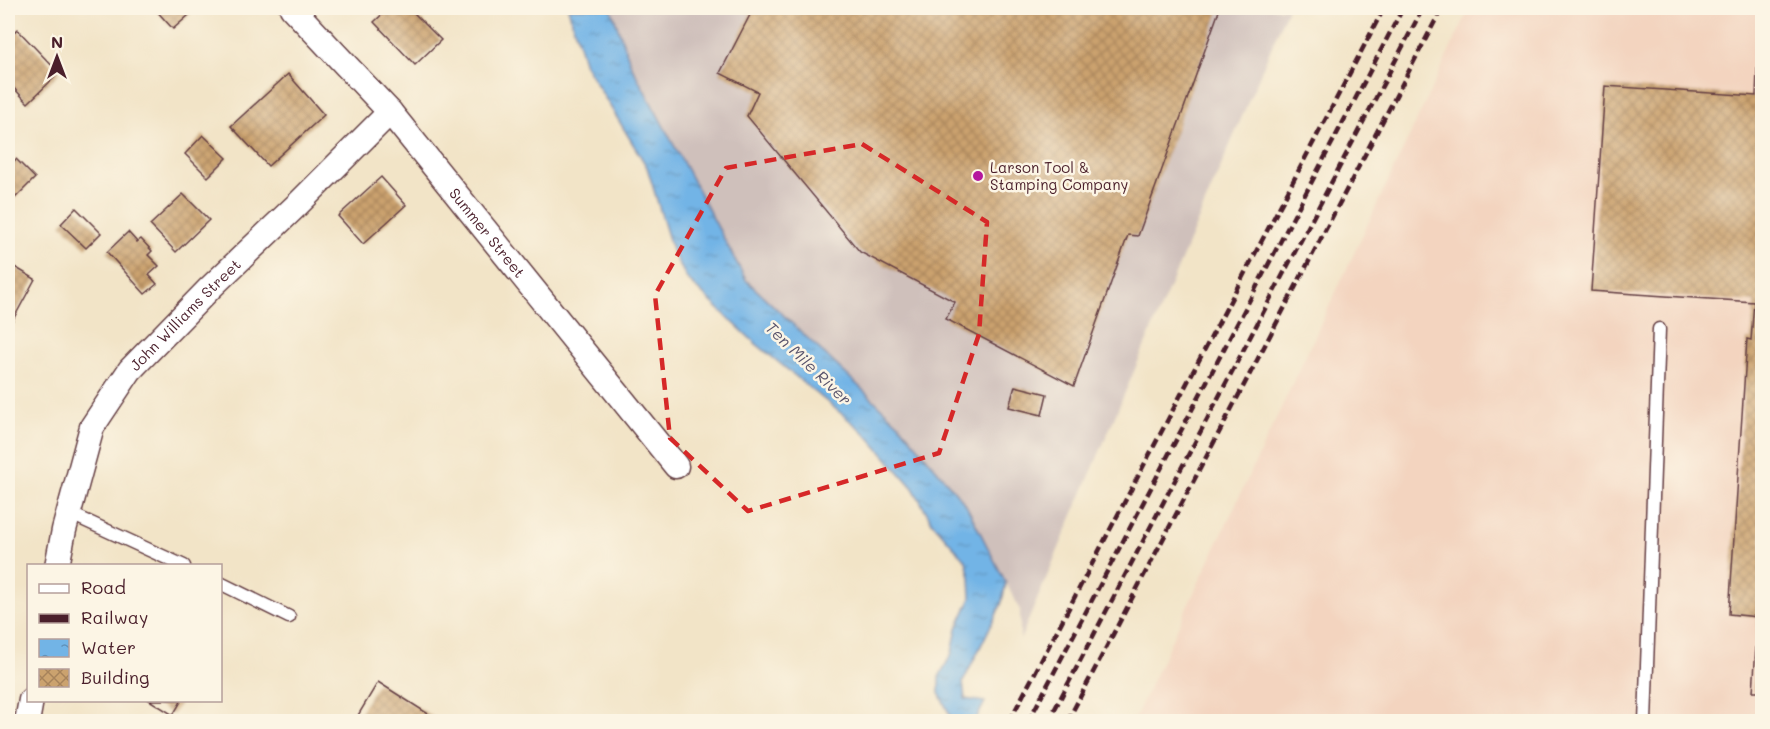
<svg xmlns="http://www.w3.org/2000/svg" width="1770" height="729" viewBox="0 0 1770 729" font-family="Mali,sans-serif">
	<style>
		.built { fill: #f3d4bf }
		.industrial { fill: #cfc0bb }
		.water { fill: url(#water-ripples); stroke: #5e6a88; stroke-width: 1.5 }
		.building { fill: url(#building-cross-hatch) }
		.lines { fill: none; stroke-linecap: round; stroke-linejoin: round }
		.service-casing { stroke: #633d42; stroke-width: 15 }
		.minor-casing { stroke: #633d42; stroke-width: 27 }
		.service { stroke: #fff; stroke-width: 12 }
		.minor { stroke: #fff; stroke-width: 24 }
		.rail { stroke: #4a1f2b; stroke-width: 4.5; stroke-dasharray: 9 4.5; stroke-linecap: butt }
		.marked { fill: none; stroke: #d62828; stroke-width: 4.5; stroke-dasharray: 12 8; stroke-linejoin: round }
		.poi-dot { fill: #b5179e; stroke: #fcf5e5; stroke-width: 2 }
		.labels { text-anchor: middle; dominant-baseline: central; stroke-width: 5; stroke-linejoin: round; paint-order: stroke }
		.poi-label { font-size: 15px; fill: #4a1f2b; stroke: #fcf5e5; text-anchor: start }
		.street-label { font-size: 15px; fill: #4a1f2b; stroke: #fcf5e5 }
		.water-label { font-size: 16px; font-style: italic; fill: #58536c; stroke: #fcf5e5 }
	</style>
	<defs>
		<pattern id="water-ripples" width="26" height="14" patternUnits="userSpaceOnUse" patternTransform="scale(1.5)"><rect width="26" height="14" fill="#72b4e6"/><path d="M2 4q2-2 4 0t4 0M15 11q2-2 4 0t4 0" fill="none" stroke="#6092bb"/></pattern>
		<pattern id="building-cross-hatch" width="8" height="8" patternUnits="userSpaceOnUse" patternTransform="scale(1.5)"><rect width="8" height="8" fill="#cba26e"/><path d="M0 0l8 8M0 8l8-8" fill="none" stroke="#a7835b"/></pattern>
	</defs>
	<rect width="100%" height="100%" fill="#fcf5e5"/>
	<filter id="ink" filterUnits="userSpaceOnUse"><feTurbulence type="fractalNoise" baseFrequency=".0167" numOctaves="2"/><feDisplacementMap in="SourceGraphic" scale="12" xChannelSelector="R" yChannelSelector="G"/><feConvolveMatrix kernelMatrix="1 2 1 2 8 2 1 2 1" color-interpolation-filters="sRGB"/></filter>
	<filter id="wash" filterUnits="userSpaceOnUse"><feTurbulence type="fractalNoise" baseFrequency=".008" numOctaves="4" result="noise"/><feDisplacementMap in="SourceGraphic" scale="24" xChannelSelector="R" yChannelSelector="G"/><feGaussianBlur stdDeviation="1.35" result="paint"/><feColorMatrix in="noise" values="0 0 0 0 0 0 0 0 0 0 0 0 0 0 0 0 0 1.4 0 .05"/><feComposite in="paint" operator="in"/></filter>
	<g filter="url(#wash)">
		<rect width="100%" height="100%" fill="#f2e4c7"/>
		<path class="built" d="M1481,8H1762V721L1133,722L1466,16Z"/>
		<path class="industrial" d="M611,8H1288L1020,640V610L966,505L808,337L746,280L631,65Z"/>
		<path class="water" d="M568,8H611L631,65L746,280L899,424L966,505L1006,583L1001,605L963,682L965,699L985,702L975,721H953L939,693V677L952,653L957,628L971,598L970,577L966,561L932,522L913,488L865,433L755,343L688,280L673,253L647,167L585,65Z"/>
		<g id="blocks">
			<path class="building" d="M154,8H197L173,29Z
				M389,8H409L441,40L415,65L374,22Z
				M739,8H1220L1138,236L1128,235L1074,386L946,319L955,302L860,252L747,116L758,92L720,73L751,13Z
				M17,29L59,73L28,103L8,82V39Z
				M1757,69L1762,70V692H1753L1758,617L1729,614L1747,339L1751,340L1754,302L1591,291L1605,86L1756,96Z
				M288,74L324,115L268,166L231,126Z
				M203,135L227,158L208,177L185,154Z
				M16,159L35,178L14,199L8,193V168Z
				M381,177L406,205L363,244L338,216Z
				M183,194L209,220L176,252L150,225Z
				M76,208L101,233L86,248L61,224Z
				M128,232L137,242L141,239L152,251L148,255L159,266L149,275L157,284L145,294L107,252Z
				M8,263L35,279L8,329Z
				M1015,386L1047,394L1042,415L1009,407Z
				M378,682L441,722H354Z
				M149,700H182L173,715Z"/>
		</g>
	</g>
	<g filter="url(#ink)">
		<use href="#blocks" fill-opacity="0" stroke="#633d42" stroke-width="1.5"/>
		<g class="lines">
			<g class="service-casing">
				<path id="service" d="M69,513L184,566
					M220,583L289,617
					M1645,722L1659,329"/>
			</g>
			<g class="minor-casing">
				<g id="minor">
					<path id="s1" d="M292,8L390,112L676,466"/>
					<path id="s2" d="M57,566L64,530L92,427L130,370L210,288L297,205L390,112"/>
					<path d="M27,722L31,700"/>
				</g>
			</g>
			<use href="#service" class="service"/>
			<use href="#minor" class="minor"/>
			<path class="rail" d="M1009,722L1384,8
				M1028,722L1403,8
				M1048,722L1423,8
				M1067,722L1442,8"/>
		</g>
	</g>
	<path class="marked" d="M862,144L987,222L979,334L939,453L748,511L670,438L655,295L726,168Z"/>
	<circle class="poi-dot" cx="978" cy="176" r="6"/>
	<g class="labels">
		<g class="poi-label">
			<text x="990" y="167">Larson Tool &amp;<tspan x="990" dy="17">Stamping Company</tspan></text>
		</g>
		<g class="street-label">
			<text stroke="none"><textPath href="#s1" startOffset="298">Summer Street</textPath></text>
			<text stroke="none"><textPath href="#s2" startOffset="290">John Williams Street</textPath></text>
		</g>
		<g class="water-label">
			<text transform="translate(809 363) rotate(44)">Ten Mile River</text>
		</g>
	</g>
	<rect width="1770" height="729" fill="none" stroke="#fcf5e5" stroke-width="30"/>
	<rect x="27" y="564" width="195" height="138" fill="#fcf5e5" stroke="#b59f9b" stroke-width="1.5"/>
	<rect x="39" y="584" width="30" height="9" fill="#ffffff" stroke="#b59f9b" stroke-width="1.5"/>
	<text x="81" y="594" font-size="18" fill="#4a1f2b">Road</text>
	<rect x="39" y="614" width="30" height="9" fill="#4a1f2b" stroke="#b59f9b" stroke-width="1.5"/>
	<text x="81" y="624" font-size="18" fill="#4a1f2b">Railway</text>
	<rect x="39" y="639" width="30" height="18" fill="url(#water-ripples)" stroke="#b59f9b" stroke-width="1.5"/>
	<text x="81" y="654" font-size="18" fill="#4a1f2b">Water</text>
	<rect x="39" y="669" width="30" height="18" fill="url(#building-cross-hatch)" stroke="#b59f9b" stroke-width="1.5"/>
	<text x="81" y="684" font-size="18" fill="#4a1f2b">Building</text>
	<g transform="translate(57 57)" stroke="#fcf5e5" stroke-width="4.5" paint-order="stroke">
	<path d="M0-4.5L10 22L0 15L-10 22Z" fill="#4a1f2b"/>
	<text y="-9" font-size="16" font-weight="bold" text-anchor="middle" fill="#4a1f2b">N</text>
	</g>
</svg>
